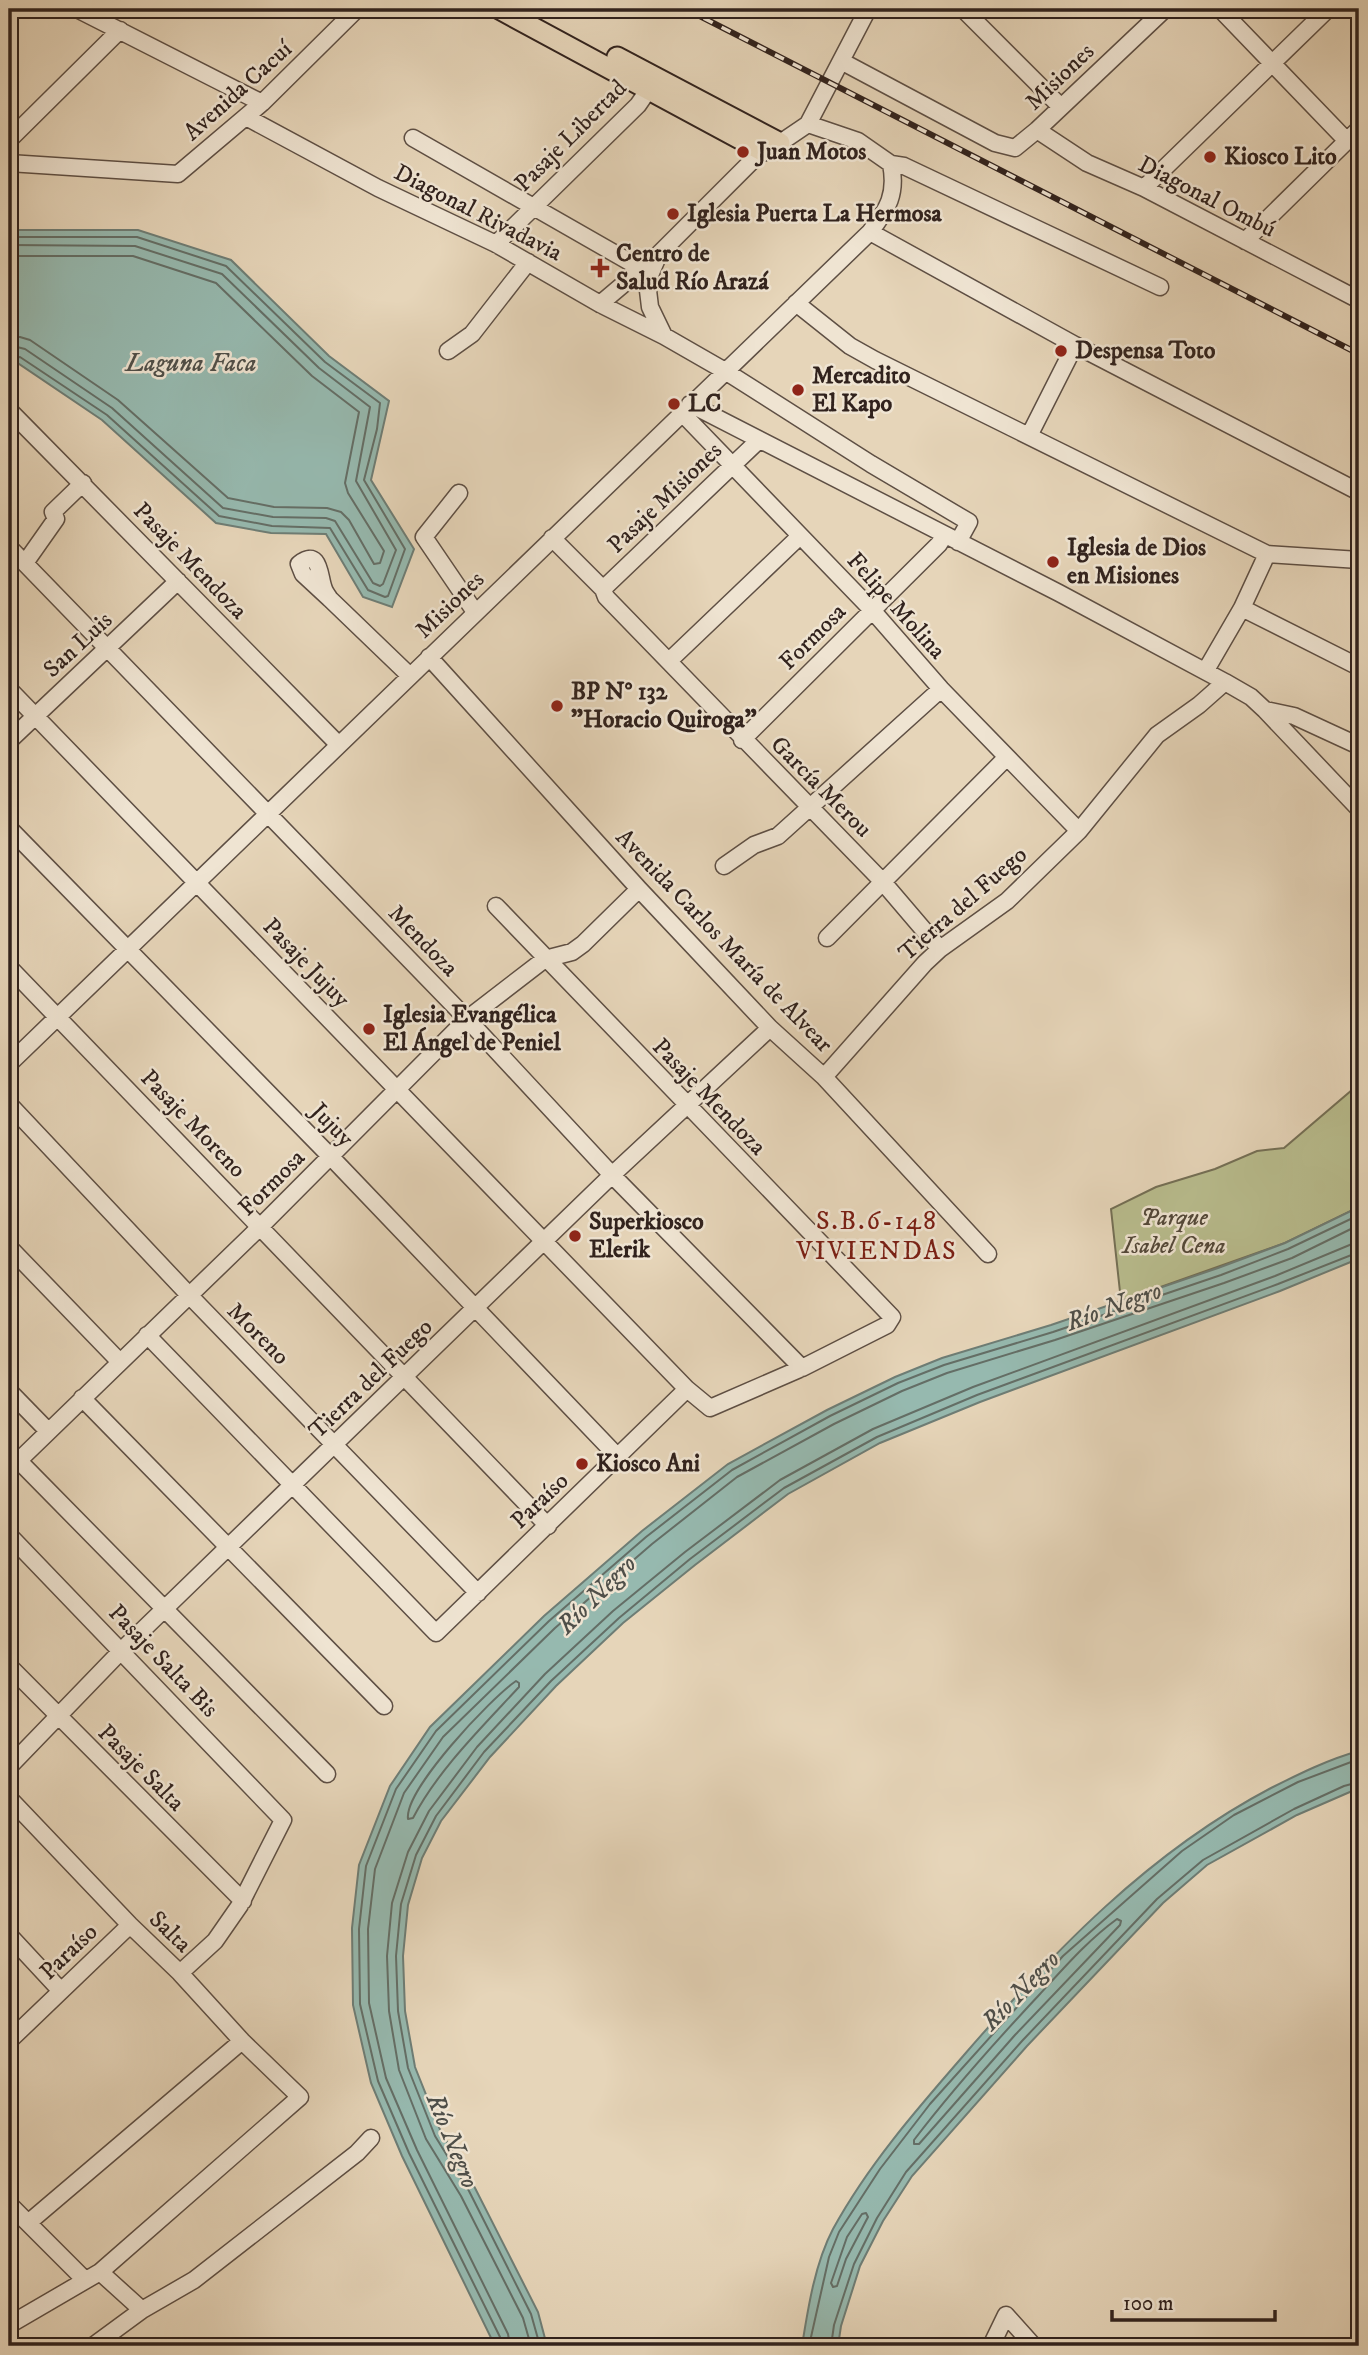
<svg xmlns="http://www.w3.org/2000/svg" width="1368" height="2355" viewBox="0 0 1368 2355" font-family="'IM FELL DW Pica',serif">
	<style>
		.green { fill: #b8bc8d; stroke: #746f55; stroke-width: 2 }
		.water { fill: #96b9af; stroke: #6e7d75; stroke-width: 2 }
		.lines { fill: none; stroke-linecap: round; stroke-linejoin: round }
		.shore { stroke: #646e66; stroke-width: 2 }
		.minor-casing { stroke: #5e4f44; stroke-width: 19 }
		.major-casing { stroke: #31221d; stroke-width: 23 }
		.minor { stroke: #efe4d2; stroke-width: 16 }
		.major { stroke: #e6d5b9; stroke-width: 19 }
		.rail-casing { stroke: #31221d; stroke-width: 6 }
		.rail { stroke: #efe4d2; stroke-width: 3.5; stroke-dasharray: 10; stroke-linecap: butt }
		.poi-dot { fill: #8f2418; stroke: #efe4d2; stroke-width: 2.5 }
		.labels { text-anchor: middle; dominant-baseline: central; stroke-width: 5; stroke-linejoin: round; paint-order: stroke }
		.street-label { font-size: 24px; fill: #31221d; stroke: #efe4d2 }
		.poi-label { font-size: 24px; font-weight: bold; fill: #31221d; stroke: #efe4d2; text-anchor: start }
		.park-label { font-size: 24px; font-style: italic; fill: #534839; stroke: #efe4d2 }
		.water-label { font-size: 26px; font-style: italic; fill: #4f4f49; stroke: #efe4d2 }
		.neighbourhood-label { font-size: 26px; letter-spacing: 2px; fill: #7a1f14; stroke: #efe4d2 }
	</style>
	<rect width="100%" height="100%" fill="#e6d5b9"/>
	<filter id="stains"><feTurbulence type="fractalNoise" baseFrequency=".00286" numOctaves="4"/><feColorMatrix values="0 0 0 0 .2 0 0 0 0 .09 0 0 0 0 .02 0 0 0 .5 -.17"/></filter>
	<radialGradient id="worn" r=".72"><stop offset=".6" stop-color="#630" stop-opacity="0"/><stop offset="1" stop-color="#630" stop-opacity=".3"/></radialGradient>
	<path class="green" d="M1359,1084V1207L1285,1243L1121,1301L1111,1209L1156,1187L1215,1169L1257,1151L1284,1148Z"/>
	<path class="water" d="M9,230H138L231,260L329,356L389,401L371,480L414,549L392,607L363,597L326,534L271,533L216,523L102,420L16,362L9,365Z
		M1359,1207V1257L1353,1261L1280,1291L980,1402L880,1443L788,1494L695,1565L623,1623L556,1686L490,1757L441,1821L422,1858L408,1905L403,1956L405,2011L415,2067L441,2132L475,2188L538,2312L547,2346H495L402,2156L371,2083L353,2005L352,1928L359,1865L390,1786L430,1727L544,1616L642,1531L728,1464L827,1410L895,1377L942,1358L1051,1325L1218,1268L1285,1243Z
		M1359,1751V1788L1297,1815L1207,1865L1163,1903L1027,2046L912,2176L883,2221L860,2266L841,2326L838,2346H802C808,2308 815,2263 833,2229C868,2165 917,2109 964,2055C1053,1952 1149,1852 1271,1788C1299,1774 1329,1759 1359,1751Z"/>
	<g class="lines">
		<path class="shore" d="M9,237H137L226,266L325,362L380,403L377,429L364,480L405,549L388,596L385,597L368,590L330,528L272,526L219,516L107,415L20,357L9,358
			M9,245L135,246L222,274L319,368L370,407L356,481L396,550L383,584L380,586L373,583L335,521L326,518L273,517L223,508L112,408L25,349L17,347L9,348
			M9,256H133L216,283L312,376L359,412L345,483L348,493L384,551L380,563L374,564L349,520L341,512L327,508L274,507L228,498L118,400L30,340L20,337H9
			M516,1681L519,1683V1687C482,1727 438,1770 413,1818L408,1819C404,1790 491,1698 516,1681Z
			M1117,1919L1121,1921L1120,1925L1015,2035L919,2144H914V2140C953,2089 996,2041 1040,1994C1064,1968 1088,1940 1117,1919Z
			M866,2213L868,2217L846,2259L837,2286L833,2287L831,2283L847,2237L862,2214Z
			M501,2346L500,2337L409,2153L378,2081L360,2004L359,1929L366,1866L396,1789L436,1731L549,1621L646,1537L732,1470L830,1416L898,1383L944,1365L1053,1332L1221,1275L1288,1249L1359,1215
			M510,2346L508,2334L417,2150L386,2078L369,2003L368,1929L375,1869L404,1793L443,1737L555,1628L652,1544L737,1477L834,1424L902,1391L947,1373L1055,1340L1224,1283L1292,1258L1359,1225
			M531,2346L523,2318L461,2196L426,2139L399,2070L389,2011L387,1956L392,1903L408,1852L429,1811L477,1747L545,1674L613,1611L685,1552L780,1480L873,1429L973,1387L1275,1276L1352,1244L1359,1243
			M540,2346L531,2314L469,2191L435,2136L408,2068L398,2011L396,1956L401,1904L416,1855L436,1816L484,1752L551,1681L619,1618L690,1559L784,1488L877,1437L977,1395L1278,1284L1359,1252
			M809,2346L829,2257L839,2232L880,2169L930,2104L1063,1956L1182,1851L1234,1815L1298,1782L1359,1759
			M831,2346L834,2325L854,2264L877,2218L906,2172L1022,2041L1157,1899L1203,1860L1294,1809L1344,1786L1359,1782"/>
		<g class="minor-casing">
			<path id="minor" d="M77,9L262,103
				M963,9L1061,107
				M1220,9L1347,141
				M841,61L995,143L1015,148L1037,130L1165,9
				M246,117L378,188L496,244L600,304L664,336L725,371L871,464L969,522L958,542
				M808,124L858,141L891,164L904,166L1160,287
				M1037,130L1087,163L1144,188L1359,300
				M413,138L642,269
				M9,140L120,30
				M9,163L178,174L262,103L357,9
				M1144,188L1328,9
				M870,232L1075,345L1359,492
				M1245,241L1359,129
				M496,244L638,105L649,89
				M656,261L647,282L650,307L664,336
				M796,303L850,346L875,360L1267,554L1359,560
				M600,304L658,255L762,151L780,143L808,124L868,9
				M448,351L472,334L528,262
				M690,404L1059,593L1225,682L1251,697L1265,710L1359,809
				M9,410L338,744
				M681,412L872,610L941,689L1079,831
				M1029,436L1075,345
				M459,493L424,537L475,612
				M552,538L603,589L606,597L882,881L940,949
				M9,547L467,1019L612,1175L802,1368
				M25,563L56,519L53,512L83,483
				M603,589L758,441
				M330,599L303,574L299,564C321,547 319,578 324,589C325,592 328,596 330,599L409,675
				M1242,608L1359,667
				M429,657L639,889L770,1028L824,1077L988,1254
				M669,661L800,536
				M1206,670L1242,608L1267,554
				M9,689L687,1389
				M1265,710L1294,716L1359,746
				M742,740L939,544L944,536
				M9,741L178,581
				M9,828L331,1157L618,1457
				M724,866L754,845L778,836L941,689
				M827,938L1007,757
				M9,967L548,1526
				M9,1064L870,232C888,209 897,194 891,164
				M824,1077L925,963L940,949L1007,901L1079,831L1157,735L1199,705L1225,682
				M9,1104L189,1295L478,1593
				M9,1247L120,1362
				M147,1335L436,1633L687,1389L710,1408L802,1368L887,1325L892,1317L496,906
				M9,1391L48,1431
				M82,1398L384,1706
				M18,1460L327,1774
				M9,1470L260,1227L467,1019L545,959L572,952L583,944L639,889
				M9,1535L283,1820L240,1905L215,1941L180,1973
				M9,1666L243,1901
				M9,1767L122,1650L612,1175L770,1028
				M9,1798L130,1925L180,1973L242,2041L300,2097L100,2272L9,2325
				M9,1935L61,1991
				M9,2041L130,1925
				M9,2204L85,2280
				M28,2223L242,2041
				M100,2272L142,2310
				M93,2346L142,2310L194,2280L357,2153L371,2138
				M991,2346L1006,2315L1032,2344L1029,2346"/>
		</g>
		<g class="major-casing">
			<path id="major" d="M499,9L762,151
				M617,57L780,143"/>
		</g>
		<use href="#minor" class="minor"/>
		<use href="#major" class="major"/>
		<g class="rail-casing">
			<path id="rail" d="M686,9L1359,354"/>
		</g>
		<use href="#rail" class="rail"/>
	</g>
	<g class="poi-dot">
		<circle cx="743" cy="152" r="7"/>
		<circle cx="1210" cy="157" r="7"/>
		<circle cx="673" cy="214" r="7"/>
		<path d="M596.5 257.5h7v7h7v7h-7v7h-7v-7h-7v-7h7z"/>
		<circle cx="1061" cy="351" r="7"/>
		<circle cx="798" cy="390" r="7"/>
		<circle cx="674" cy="404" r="7"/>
		<circle cx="1053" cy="562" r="7"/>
		<circle cx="557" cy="706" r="7"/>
		<circle cx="369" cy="1029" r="7"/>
		<circle cx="575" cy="1236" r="7"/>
		<circle cx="582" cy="1464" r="7"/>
	</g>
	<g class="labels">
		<g class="street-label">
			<text transform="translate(1060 77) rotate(-44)">Misiones</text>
			<text transform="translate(238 91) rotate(-42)">Avenida Cacuí</text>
			<text transform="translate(571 136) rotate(-45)">Pasaje Libertad</text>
			<text transform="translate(1207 197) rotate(27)">Diagonal Ombú</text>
			<text transform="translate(478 213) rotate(27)">Diagonal Rivadavia</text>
			<text transform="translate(665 498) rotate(-44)">Pasaje Misiones</text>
			<text transform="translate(190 561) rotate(46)">Pasaje Mendoza</text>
			<text transform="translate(450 605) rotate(-44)">Misiones</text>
			<text transform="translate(896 606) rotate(48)">Felipe Molina</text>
			<text transform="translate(813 637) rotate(-45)">Formosa</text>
			<text transform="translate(78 645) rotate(-43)">San Luis</text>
			<text transform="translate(821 787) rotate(45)">García Merou</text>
			<text transform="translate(963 904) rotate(-41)">Tierra del Fuego</text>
			<text transform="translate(423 941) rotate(46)">Mendoza</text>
			<text transform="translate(724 941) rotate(46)">Avenida Carlos María de Alvear</text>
			<text transform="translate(306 963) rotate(46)">Pasaje Jujuy</text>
			<text transform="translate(709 1097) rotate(46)">Pasaje Mendoza</text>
			<text transform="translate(193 1124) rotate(46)">Pasaje Moreno</text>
			<text transform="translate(332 1125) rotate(46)">Jujuy</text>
			<text transform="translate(272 1183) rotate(-45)">Formosa</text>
			<text transform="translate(258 1334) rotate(45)">Moreno</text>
			<text transform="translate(371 1379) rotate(-44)">Tierra del Fuego</text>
			<text transform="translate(540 1501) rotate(-44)">Paraíso</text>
			<text transform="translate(163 1661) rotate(46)">Pasaje Salta Bis</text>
			<text transform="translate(141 1768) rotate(45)">Pasaje Salta</text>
			<text transform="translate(170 1932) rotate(44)">Salta</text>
			<text transform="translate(69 1952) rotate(-44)">Paraíso</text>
		</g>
		<g class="poi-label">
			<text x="757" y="152">Juan Motos</text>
			<text x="1224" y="157">Kiosco Lito</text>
			<text x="687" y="214">Iglesia Puerta La Hermosa</text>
			<text x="616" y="254">Centro de<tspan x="616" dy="28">Salud Río Arazá</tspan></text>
			<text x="1075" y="351">Despensa Toto</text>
			<text x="812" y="376">Mercadito<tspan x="812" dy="28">El Kapo</tspan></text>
			<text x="688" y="404">LC</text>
			<text x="1067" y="548">Iglesia de Dios<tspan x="1067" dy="28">en Misiones</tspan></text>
			<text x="571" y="692">BP N° 132<tspan x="571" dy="28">"Horacio Quiroga"</tspan></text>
			<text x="383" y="1015">Iglesia Evangélica<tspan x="383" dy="28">El Ángel de Peniel</tspan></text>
			<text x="589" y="1222">Superkiosco<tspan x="589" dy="28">Elerik</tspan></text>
			<text x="596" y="1464">Kiosco Ani</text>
		</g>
		<g class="park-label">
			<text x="1174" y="1218">Parque<tspan x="1174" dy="28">Isabel Cena</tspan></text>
		</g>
		<g class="water-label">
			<text x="191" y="363">Laguna Faca</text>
			<text transform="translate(1114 1307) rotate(-20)">Río Negro</text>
			<text transform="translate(597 1595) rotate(-45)">Río Negro</text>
			<text transform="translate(1021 1991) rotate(-46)">Río Negro</text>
			<text transform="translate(452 2141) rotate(68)">Río Negro</text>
		</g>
		<g class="neighbourhood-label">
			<text x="877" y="1221">S.B.6-148<tspan x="877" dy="30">VIVIENDAS</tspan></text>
		</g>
	</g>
	<rect width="1368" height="2355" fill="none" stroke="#e6d5b9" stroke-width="35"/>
	<rect x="10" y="10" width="1347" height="2334" fill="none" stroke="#31221d" stroke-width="3.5"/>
	<rect x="18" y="18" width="1333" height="2320" fill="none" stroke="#31221d" stroke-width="2"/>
	<path d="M1112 2310v10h163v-10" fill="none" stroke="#31221d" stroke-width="3.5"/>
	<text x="1123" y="2310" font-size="21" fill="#31221d" stroke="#efe4d2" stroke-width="5" paint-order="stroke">100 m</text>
	<rect width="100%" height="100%" filter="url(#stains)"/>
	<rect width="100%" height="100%" fill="url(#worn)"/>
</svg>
